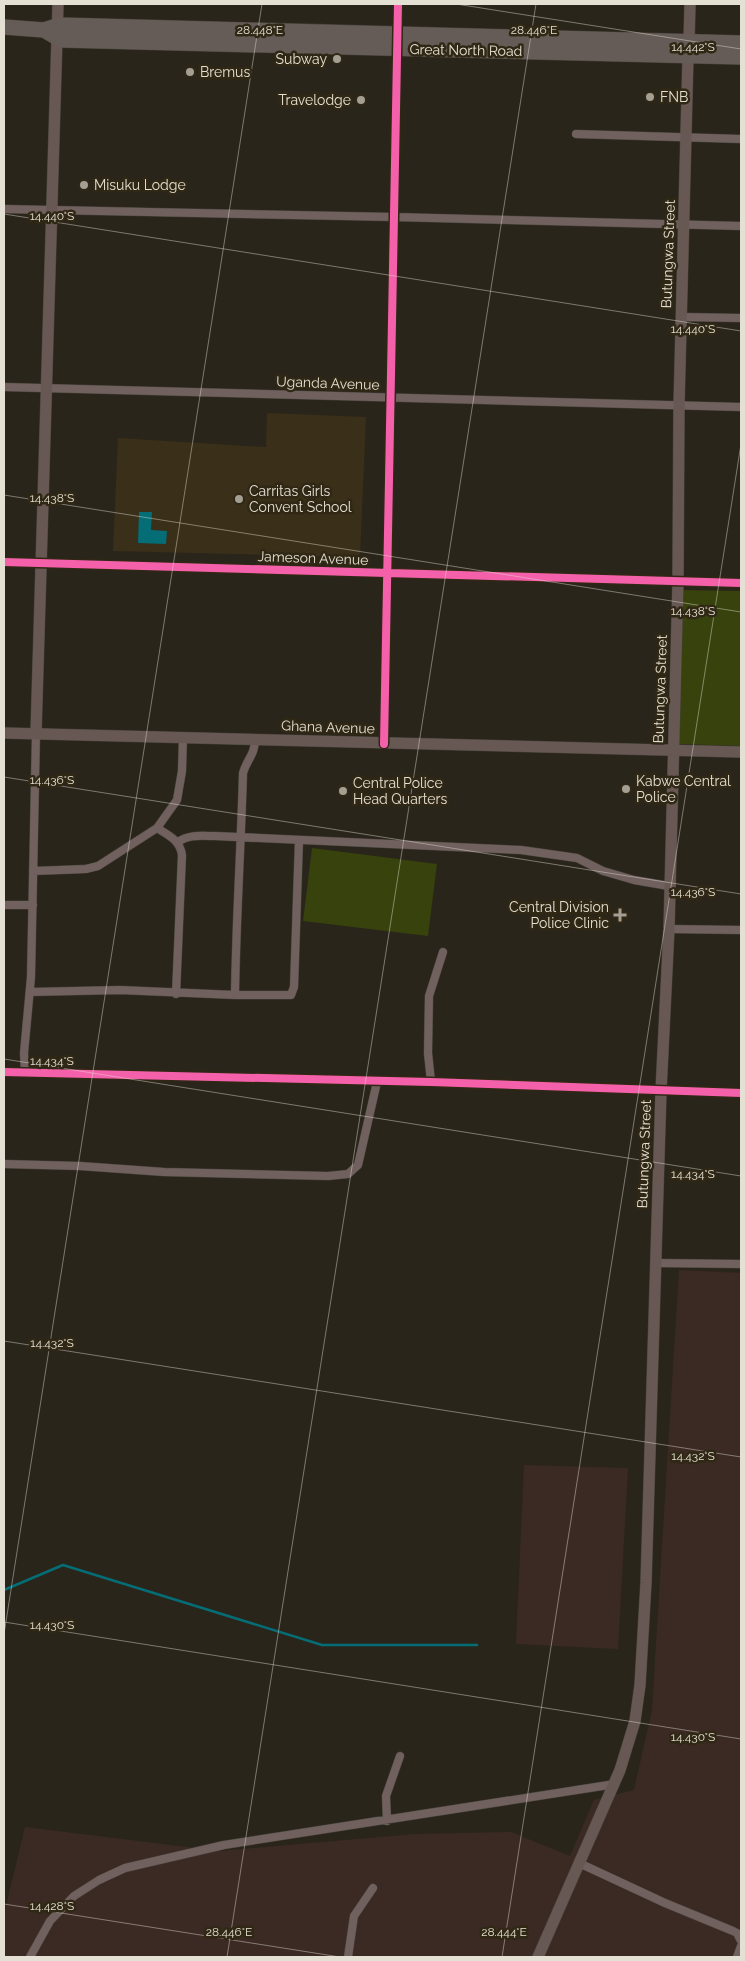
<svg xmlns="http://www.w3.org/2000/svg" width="745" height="1961" viewBox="0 0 745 1961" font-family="Raleway,sans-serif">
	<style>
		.built { fill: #3a2f18 }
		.industrial { fill: #3b2a24 }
		.green { fill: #37420d }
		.water { fill: #046d76 }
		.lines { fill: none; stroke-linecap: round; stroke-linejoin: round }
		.stream { stroke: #046d76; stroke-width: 2.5 }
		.street-casing { stroke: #46423a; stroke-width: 9 }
		.secondary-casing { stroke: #46423a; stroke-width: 12 }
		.highway-casing { stroke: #46423a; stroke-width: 16 }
		.street { stroke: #70605e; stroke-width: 8 }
		.secondary { stroke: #685854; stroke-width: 11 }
		.highway { stroke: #665c57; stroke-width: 15 }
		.cycleway-casing { stroke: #302815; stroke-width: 11 }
		.cycleway { stroke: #f560ab; stroke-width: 8 }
		.ticks { fill: none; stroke: #e5e0d4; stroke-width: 1; stroke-opacity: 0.45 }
		.poi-dot { fill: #a49f93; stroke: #302815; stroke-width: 2 }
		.labels { text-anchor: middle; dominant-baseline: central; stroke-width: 5; stroke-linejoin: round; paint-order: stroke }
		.street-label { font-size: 14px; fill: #e5e0d4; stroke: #302815 }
		.poi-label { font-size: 14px; fill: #e5e0d4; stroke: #302815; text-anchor: start }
		.ticks-label { font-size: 12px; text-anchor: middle; fill: #e5e0d4; stroke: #302815; stroke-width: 5; stroke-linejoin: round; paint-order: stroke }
	</style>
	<rect width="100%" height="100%" fill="#2a251b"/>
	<path class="built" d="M267,413L366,417L360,557L113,551L118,438L266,447Z"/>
	<path class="industrial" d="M679,1270L741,1273V1957H4V1914L25,1827L219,1851L415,1834L511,1832L570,1856L594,1800L634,1790L652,1710Z
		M524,1465L628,1468L618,1649L516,1644Z"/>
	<path class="green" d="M682,590L741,591V746L679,744Z
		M312,848L437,864L428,936L303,921Z"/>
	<path class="water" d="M139,512H152L151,530L167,531L166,544L138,543Z"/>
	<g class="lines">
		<path class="stream" d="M4,1590L63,1565L322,1645H477"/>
		<g class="street-casing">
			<path id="street" d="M576,134L741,139
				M4,209L394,217L741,226
				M681,317L741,318
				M4,387L741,407
				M4,562L741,583
				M384,744L398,4
				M157,828C168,835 180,840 182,855L176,994
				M178,842C189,834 202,836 215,836L521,850L577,858L603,871L634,880L669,886
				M33,871L86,869L98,866L157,828L177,800L182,771L183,737
				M4,905H33
				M669,929L741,930
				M30,992L120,990L235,995H291L294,987L299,840
				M235,995C236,921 241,847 243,773C247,759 255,755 255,739
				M4,1072L431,1082L741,1093
				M25,1073L24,1053L31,977L36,733
				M431,1082L428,1053L429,996L443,952
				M4,1164L80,1166L164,1172L328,1176L348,1174L358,1165L377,1082
				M656,1263L741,1264
				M387,1821L386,1796L400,1756
				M579,1863L665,1903L733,1931L737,1933L741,1941
				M30,1957L50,1921L74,1896L99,1880L125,1868L224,1845L615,1784
				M348,1957L354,1916L373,1888
				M737,1957L741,1946"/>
		</g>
		<g class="secondary-casing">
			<path id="secondary" d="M689,42L690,4
				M4,733L741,752
				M36,733L58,4
				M538,1957L620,1770L635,1721L640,1685L646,1583L661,1091L669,929L678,581L679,405L688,56"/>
		</g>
		<g class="highway-casing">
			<path id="highway" d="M4,27L44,30L60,25L741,43
				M44,30L61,40L741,57"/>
		</g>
		<use href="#street" class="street"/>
		<use href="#secondary" class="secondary"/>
		<use href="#highway" class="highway"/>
		<g class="cycleway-casing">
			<path id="cycleway" d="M4,562L741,583
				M384,744L398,4
				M4,1072L431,1082L741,1093"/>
		</g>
		<use href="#cycleway" class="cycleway"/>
	</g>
	<path class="ticks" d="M456,4L741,49M4,214L741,331M4,495L741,612M4,777L741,894M4,1059L741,1176M4,1341L741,1457M4,1622L741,1739M4,1634L262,4M4,1904L340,1957M227,1957L536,4M502,1957L741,444"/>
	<g class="poi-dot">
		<circle cx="337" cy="59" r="5"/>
		<circle cx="190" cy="72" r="5"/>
		<circle cx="650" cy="97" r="5"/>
		<circle cx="361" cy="100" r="5"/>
		<circle cx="84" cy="185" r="5"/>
		<circle cx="239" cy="499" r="5"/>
		<circle cx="626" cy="789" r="5"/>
		<circle cx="343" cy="791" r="5"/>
		<path d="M617.5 907.5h5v5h5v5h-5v5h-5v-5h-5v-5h5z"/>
	</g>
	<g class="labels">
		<g class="street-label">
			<text transform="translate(466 50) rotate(1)">Great North Road</text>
			<text transform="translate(668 254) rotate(-88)">Butungwa Street</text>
			<text transform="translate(328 383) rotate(2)">Uganda Avenue</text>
			<text transform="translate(313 558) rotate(2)">Jameson Avenue</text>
			<text transform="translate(660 689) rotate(-88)">Butungwa Street</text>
			<text transform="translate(328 727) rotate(2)">Ghana Avenue</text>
			<text transform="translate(644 1154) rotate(-88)">Butungwa Street</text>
		</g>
		<g class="poi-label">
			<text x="327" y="59" text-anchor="end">Subway</text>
			<text x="200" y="72">Bremus</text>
			<text x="660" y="97">FNB</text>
			<text x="351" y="100" text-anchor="end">Travelodge</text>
			<text x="94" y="185">Misuku Lodge</text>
			<text x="249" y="491">Carritas Girls<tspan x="249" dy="16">Convent School</tspan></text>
			<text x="636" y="781">Kabwe Central<tspan x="636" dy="16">Police</tspan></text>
			<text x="353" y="783">Central Police<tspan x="353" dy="16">Head Quarters</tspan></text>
			<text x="609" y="907" text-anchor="end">Central Division<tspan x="609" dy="16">Police Clinic</tspan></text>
		</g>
	</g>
	<g class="ticks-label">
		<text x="260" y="34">28.448°E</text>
		<text x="534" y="34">28.446°E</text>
		<text x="693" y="51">14.442°S</text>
		<text x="52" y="220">14.440°S</text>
		<text x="693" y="333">14.440°S</text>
		<text x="52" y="502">14.438°S</text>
		<text x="693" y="615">14.438°S</text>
		<text x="52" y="784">14.436°S</text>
		<text x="693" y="896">14.436°S</text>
		<text x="52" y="1065">14.434°S</text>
		<text x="693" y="1178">14.434°S</text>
		<text x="52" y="1347">14.432°S</text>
		<text x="693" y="1460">14.432°S</text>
		<text x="52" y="1629">14.430°S</text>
		<text x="693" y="1741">14.430°S</text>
		<text x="52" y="1910">14.428°S</text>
		<text x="229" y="1936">28.446°E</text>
		<text x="504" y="1936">28.444°E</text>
	</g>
	<rect width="745" height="1961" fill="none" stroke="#e5e0d4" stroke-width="10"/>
</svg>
